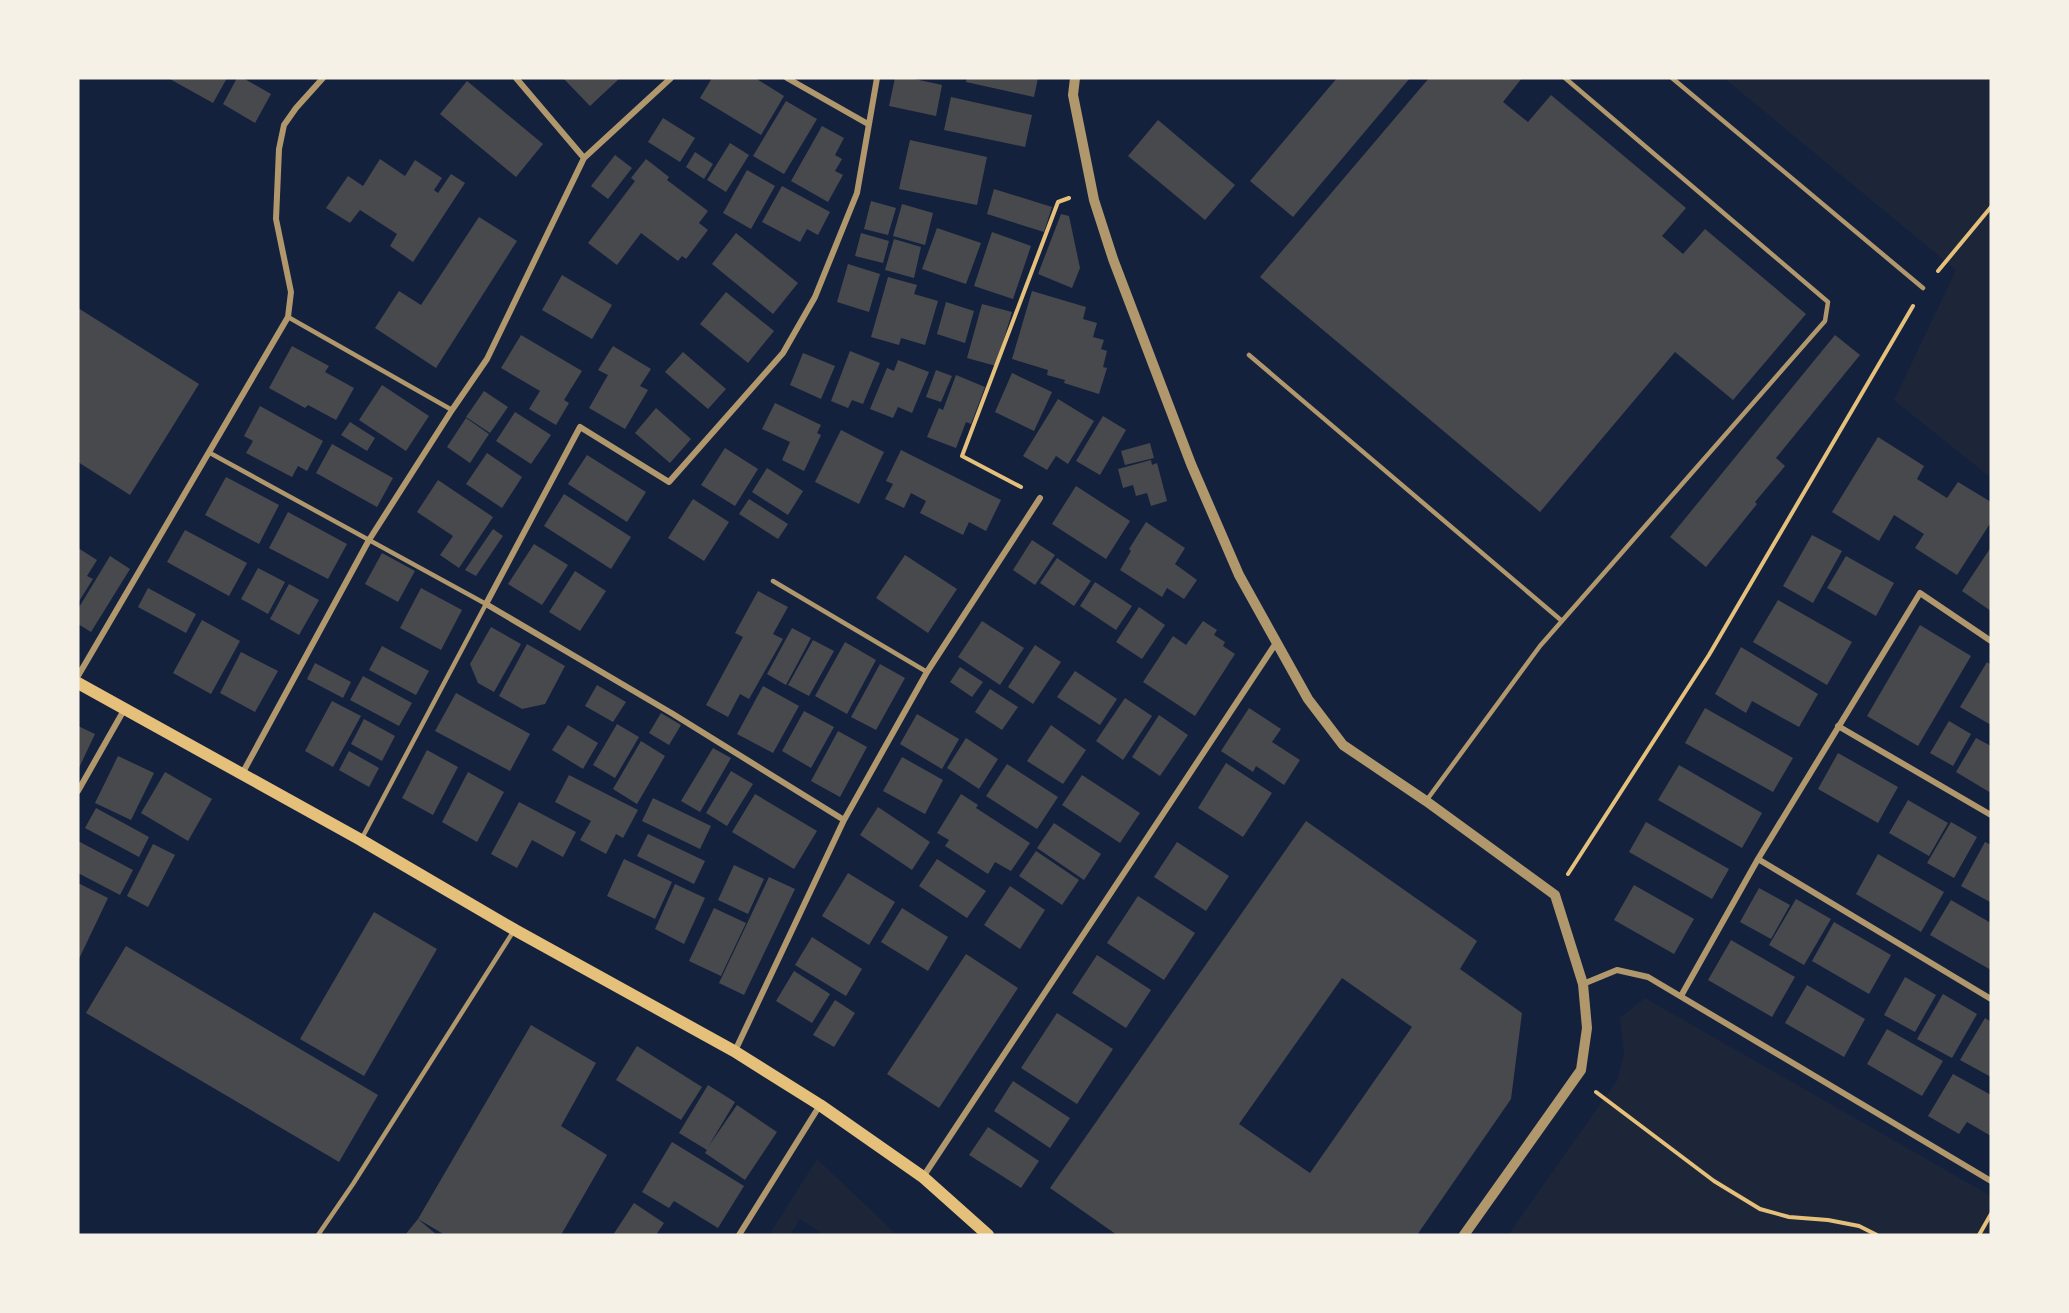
<svg xmlns="http://www.w3.org/2000/svg" width="2069" height="1313" viewBox="0 0 2069 1313" font-family="'Nunito Sans',sans-serif">
	<style>
		.green { fill: #1d2539 }
		.building { fill: #48494c; fill-rule: evenodd }
		.lines { fill: none; stroke-linecap: round; stroke-linejoin: round }
		.path { stroke: #e5c07b; stroke-width: 4 }
		.service { stroke: #b1986c; stroke-width: 4.5 }
		.minor { stroke: #b1986c; stroke-width: 6 }
		.tertiary { stroke: #b1986c; stroke-width: 10 }
		.secondary { stroke: #e5c07b; stroke-width: 12 }
	</style>
	<rect width="100%" height="100%" fill="#14213d"/>
	<path class="green" d="M1724,78H1991V478L1894,400L1956,270Z
		M1645,998L1991,1196V1235H1508L1618,1079L1624,1053L1620,1018Z
		M817,1159L897,1235H898H824L800,1219L790,1235H769Z"/>
	<path class="building" d="M168,78H227L213,103Z
		M237,78H243L271,94L255,123L223,104Z
		M563,78H620L590,106Z
		M712,78H755L784,96L761,135L700,98Z
		M895,78H910L942,85L936,116L889,106Z
		M967,78H1038L1034,97L966,82Z
		M1337,78H1410L1293,217L1250,181Z
		M1429,78H1522L1503,102L1528,122L1551,95L1686,208L1662,236L1683,254L1705,229L1806,314L1733,400L1675,352L1540,512L1260,277Z
		M467,81L543,144L516,177L440,114Z
		M951,97L1032,115L1025,147L944,130Z
		M786,101L817,119L784,174L753,156Z
		M663,118L695,138L680,162L648,142Z
		M1158,120L1235,185L1205,220L1128,156Z
		M822,126L844,138L835,155L842,159L835,171L843,175L828,202L791,181Z
		M910,140L987,157L977,205L899,189Z
		M730,143L749,155L726,192L707,180Z
		M695,152L713,164L704,179L686,167Z
		M615,155L632,168L608,199L591,186Z
		M380,159L405,176L415,160L442,178L434,190L438,193L451,174L465,183L413,262L390,246L397,234L360,210L350,223L326,208L348,176L363,186Z
		M646,159L669,177L667,180L708,211L699,223L708,230L686,259L682,256L678,261L641,233L617,265L588,243L635,181L631,178Z
		M747,170L775,186L751,229L723,213Z
		M782,186L830,212L818,235L807,229L800,242L762,222Z
		M994,189L1052,207L1044,232L987,214Z
		M871,201L896,208L888,235L864,229Z
		M902,204L933,213L925,245L893,236Z
		M1061,214L1069,216L1080,268L1072,288L1038,274Z
		M479,217L517,241L436,368L375,328L399,291L421,305Z
		M937,228L981,243L966,284L922,269Z
		M992,232L1031,246L1013,299L974,286Z
		M736,233L798,283L773,314L712,264Z
		M861,233L889,241L883,263L855,256Z
		M894,239L921,247L914,278L885,270Z
		M848,264L880,274L869,312L837,302Z
		M562,275L612,305L592,339L542,310Z
		M888,277L917,285L914,294L938,301L925,345L901,338L899,345L871,337Z
		M1032,291L1086,307L1083,319L1097,323L1093,337L1104,340L1101,349L1107,351L1103,367L1107,368L1099,394L1064,383L1065,380L1047,375L1048,370L1012,359Z
		M726,292L774,331L748,363L700,324Z
		M946,302L974,311L965,343L937,334Z
		M982,304L1012,312L996,366L967,358Z
		M78,308L199,384L130,495L78,462Z
		M521,335L582,371L564,400L569,403L556,425L529,409L540,391L501,368Z
		M1835,335L1860,355L1776,458L1785,466L1755,502L1757,504L1706,567L1670,537Z
		M292,346L329,366L325,372L354,388L336,420L308,405L305,408L269,388Z
		M613,346L651,369L640,386L648,390L625,429L589,408L608,375L598,370Z
		M850,351L880,363L863,404L852,400L848,408L831,401Z
		M683,352L726,389L708,409L665,372Z
		M803,353L835,366L821,399L790,385Z
		M898,360L929,372L912,413L898,407L893,418L870,409L887,368L894,371Z
		M936,370L952,376L941,402L926,397Z
		M1012,373L1052,392L1034,431L995,412Z
		M956,375L985,387L971,424L966,422L956,448L927,437L939,408L943,410Z
		M382,385L429,416L406,451L359,420Z
		M484,391L508,407L490,433L466,417Z
		M1058,399L1094,421L1068,464L1056,456L1047,470L1023,456Z
		M775,403L821,425L817,433L821,435L804,471L782,460L790,442L762,429Z
		M260,406L323,441L307,471L298,466L292,477L246,453L253,441L244,436Z
		M656,408L691,439L670,463L635,433Z
		M515,412L551,435L531,464L496,441Z
		M1103,416L1126,430L1100,475L1076,461Z
		M466,418L489,434L470,463L447,447Z
		M350,422L375,438L367,451L341,435Z
		M841,430L884,452L859,504L815,482Z
		M1878,437L1924,466L1917,479L1947,498L1958,482L1991,502V522L1957,575L1915,548L1924,534L1894,515L1879,541L1832,512Z
		M1150,443L1154,458L1125,465L1121,451Z
		M332,444L393,478L377,507L316,473Z
		M725,448L758,469L735,506L701,485Z
		M901,450L1001,500L986,531L969,522L963,535L920,513L926,501L911,493L904,508L885,499L893,484L886,481Z
		M487,453L522,477L502,508L466,484Z
		M587,455L646,492L627,522L568,484Z
		M1151,460L1152,465L1157,463L1167,501L1151,506L1147,493L1136,496L1133,485L1123,488L1118,469Z
		M767,468L803,491L788,515L752,492Z
		M226,477L279,505L259,544L205,515Z
		M438,480L493,517L459,568L440,555L453,536L417,512Z
		M1076,486L1130,521L1106,559L1052,524Z
		M564,494L631,537L611,569L544,526Z
		M693,499L729,522L704,561L668,538Z
		M749,499L788,524L778,539L739,514Z
		M288,512L347,544L328,579L269,548Z
		M1146,522L1185,548L1175,564L1197,580L1184,599L1167,588L1162,597L1120,570L1131,551L1129,549Z
		M493,529L503,536L476,576L465,570Z
		M185,530L247,563L229,596L167,562Z
		M1812,535L1842,551L1813,603L1783,586Z
		M1032,540L1055,555L1035,585L1013,570Z
		M534,544L568,565L542,605L508,584Z
		M1991,547V611L1962,591Z
		M78,548L97,560L87,576L93,579L78,603Z
		M382,553L415,571L398,602L365,584Z
		M905,555L957,589L928,633L876,598Z
		M110,556L130,569L91,632L78,624V609Z
		M1846,556L1894,583L1876,616L1827,588Z
		M1057,558L1091,581L1074,606L1040,583Z
		M258,568L285,582L268,614L241,599Z
		M575,571L606,591L580,631L549,612Z
		M1095,582L1132,606L1116,630L1080,606Z
		M289,584L319,600L299,635L270,619Z
		M148,588L196,614L186,633L138,607Z
		M421,588L462,610L441,650L400,628Z
		M758,591L788,607L773,634L783,639L749,699L740,694L728,717L706,705L743,637L735,633Z
		M1778,600L1852,642L1827,685L1753,642Z
		M1139,607L1165,625L1142,659L1116,642Z
		M202,620L240,641L211,694L173,673Z
		M982,621L1024,648L1000,685L958,657Z
		M1203,621L1217,630L1214,635L1225,642L1223,646L1235,654L1195,716L1143,682L1173,636L1186,645Z
		M1920,625L1971,656L1918,746L1867,716Z
		M491,627L521,644L494,692L478,683L470,664Z
		M792,628L811,638L786,685L767,674Z
		M813,640L834,651L809,696L788,685Z
		M845,642L876,660L847,714L815,696Z
		M527,644L565,666L545,704L522,709L499,696Z
		M1035,645L1061,662L1033,704L1008,687Z
		M382,646L429,671L416,695L369,670Z
		M1741,647L1818,694L1799,727L1752,701L1746,713L1715,694Z
		M241,652L278,671L255,712L220,693Z
		M1987,662L1991,665V725L1960,707Z
		M315,663L351,682L343,698L307,679Z
		M880,664L905,678L876,730L851,717Z
		M960,667L983,682L972,697L950,682Z
		M1075,671L1117,699L1100,725L1057,697Z
		M363,676L412,703L399,726L350,700Z
		M597,685L626,702L613,722L585,706Z
		M763,686L799,706L773,753L737,734Z
		M990,689L1018,707L1002,730L975,712Z
		M456,693L530,734L510,771L435,731Z
		M1125,698L1152,716L1123,760L1096,741Z
		M332,701L361,716L333,767L305,751Z
		M1249,708L1281,729L1272,742L1300,760L1284,785L1256,766L1253,772L1221,751Z
		M1705,708L1793,758L1773,792L1685,743Z
		M804,711L834,727L811,768L782,751Z
		M661,713L681,725L669,745L649,733Z
		M917,714L959,739L942,769L900,744Z
		M1159,715L1188,735L1160,776L1132,757Z
		M364,719L395,736L382,761L351,744Z
		M1949,721L1971,734L1953,766L1930,753Z
		M617,724L639,737L615,778L593,765Z
		M568,725L598,743L583,769L552,750Z
		M1051,725L1086,750L1063,784L1027,761Z
		M78,726L95,734L78,770Z
		M838,731L867,747L840,797L811,781Z
		M966,738L998,759L979,789L947,768Z
		M1976,738L1991,746V793L1956,772Z
		M641,741L665,756L637,804L613,789Z
		M713,748L731,758L700,812L681,801Z
		M427,750L458,767L433,815L402,798Z
		M349,751L379,768L369,787L339,770Z
		M1838,753L1898,787L1878,823L1818,789Z
		M118,756L154,773L131,820L95,803Z
		M902,757L943,780L925,814L883,791Z
		M1226,763L1272,793L1243,837L1198,808Z
		M1007,764L1058,797L1037,829L986,796Z
		M1679,765L1762,813L1742,848L1658,800Z
		M731,771L753,784L727,826L706,813Z
		M165,772L212,799L188,841L141,813Z
		M468,772L504,792L477,842L442,822Z
		M569,775L638,810L623,838L616,834L606,854L580,840L591,821L555,802Z
		M1082,775L1140,813L1120,843L1062,805Z
		M755,794L817,831L794,869L732,832Z
		M961,794L978,805L976,808L1030,843L1011,871L995,862L988,874L945,846L949,840L937,833Z
		M653,798L711,826L700,849L642,821Z
		M1908,800L1948,823L1929,856L1889,833Z
		M519,802L576,832L563,857L532,840L517,868L491,854Z
		M878,807L930,842L912,870L860,835Z
		M96,808L149,837L139,857L85,828Z
		M1306,821L1477,941L1460,969L1522,1013L1511,1099L1417,1235H1117L1050,1188ZM1342,978L1412,1027L1310,1173L1239,1124Z
		M1646,822L1729,869L1712,899L1629,852Z
		M1951,822L1977,837L1954,878L1927,863Z
		M1054,823L1101,854L1084,880L1037,848Z
		M648,834L705,861L694,884L637,856Z
		M78,841L133,870L120,895L78,873Z
		M1177,842L1229,876L1206,911L1154,877Z
		M1985,842L1991,845L1990,902L1961,886Z
		M153,844L175,855L148,907L127,896Z
		M1036,851L1079,880L1062,905L1019,876Z
		M1878,854L1944,892L1921,932L1856,894Z
		M624,859L672,882L655,919L607,896Z
		M937,859L986,891L967,918L919,886Z
		M734,865L764,879L748,914L718,900Z
		M848,873L895,902L869,945L822,916Z
		M769,877L795,889L744,995L719,983Z
		M78,883L108,898L78,961Z
		M675,884L705,898L684,944L655,929Z
		M1634,885L1694,919L1674,954L1614,920Z
		M1010,886L1045,910L1020,949L984,925Z
		M1759,888L1790,905L1771,939L1740,922Z
		M1138,896L1195,933L1164,980L1107,943Z
		M1796,899L1831,919L1804,965L1769,945Z
		M1951,900L1991,923V970L1930,935Z
		M714,908L746,923L721,976L689,961Z
		M902,908L948,937L928,971L881,942Z
		M374,912L437,949L364,1076L300,1039Z
		M1834,922L1891,955L1869,994L1812,961Z
		M812,937L862,969L846,996L795,965Z
		M1731,940L1795,977L1772,1017L1708,980Z
		M126,946L378,1095L339,1162L86,1013Z
		M966,954L1018,988L939,1108L887,1074Z
		M1097,955L1151,990L1126,1028L1072,993Z
		M794,971L830,994L812,1023L776,1001Z
		M1905,977L1936,995L1915,1032L1884,1015Z
		M1807,985L1865,1019L1844,1057L1785,1023Z
		M1943,994L1977,1014L1952,1058L1917,1039Z
		M835,1000L855,1013L834,1047L813,1035Z
		M1057,1013L1113,1049L1077,1104L1021,1068Z
		M1985,1018L1991,1022V1077L1960,1060Z
		M531,1025L596,1063L561,1126L607,1155L561,1235H445L418,1219L437,1235H405L418,1219Z
		M1887,1029L1943,1061L1922,1096L1867,1064Z
		M637,1046L702,1087L681,1120L616,1080Z
		M1953,1074L1991,1095V1136L1967,1122L1959,1134L1928,1116Z
		M1013,1081L1070,1118L1050,1148L994,1111Z
		M708,1085L735,1102L708,1147L737,1105L777,1132L745,1180L705,1153L707,1150L679,1133Z
		M988,1127L1039,1161L1021,1188L969,1155Z
		M672,1142L744,1186L718,1228L674,1201L669,1208L642,1192Z
		M634,1203L664,1223L656,1235H613Z"/>
	<g class="lines">
		<path class="path" d="M1938,271L1991,207
			M1021,487L962,456L1058,202L1069,198
			M1568,874L1709,655L1913,306
			M1596,1092L1714,1181L1760,1209L1789,1217L1828,1220L1859,1226L1877,1235
			M1979,1235L1991,1214"/>
		<path class="service" d="M1672,78L1923,288
			M288,317L452,410
			M1249,355L1562,621
			M210,453L486,604L362,838
			M773,581L927,672
			M1426,801L1540,646L1825,321L1828,302L1565,78
			M318,1235L353,1184L513,932"/>
		<path class="minor" d="M516,78L584,158
			M787,78L868,124
			M78,676L288,317L291,292L276,219L279,149L284,125L296,108L323,78
			M1838,726L1991,815
			M242,774L369,540L452,410L487,359L584,158L671,78
			M78,791L124,710
			M844,820L673,714L486,604L580,427L669,482L783,353L815,297L857,193L877,78
			M1758,859L1991,999
			M1583,984L1617,970L1648,977L1991,1181
			M1681,996L1758,859L1920,593L1991,641
			M735,1051L844,820L927,672L1040,498
			M923,1177L1276,643
			M739,1235L820,1105"/>
		<path class="tertiary" d="M1075,78L1073,95L1094,200L1113,259L1191,464L1239,575L1308,699L1343,745L1426,801L1555,895L1583,984L1587,1028L1581,1070L1464,1235"/>
		<path class="secondary" d="M78,683L361,840L515,930L734,1051L820,1105L923,1177L988,1235"/>
	</g>
	<rect width="2069" height="1313" fill="none" stroke="#f6f1e7" stroke-width="159"/>
</svg>
